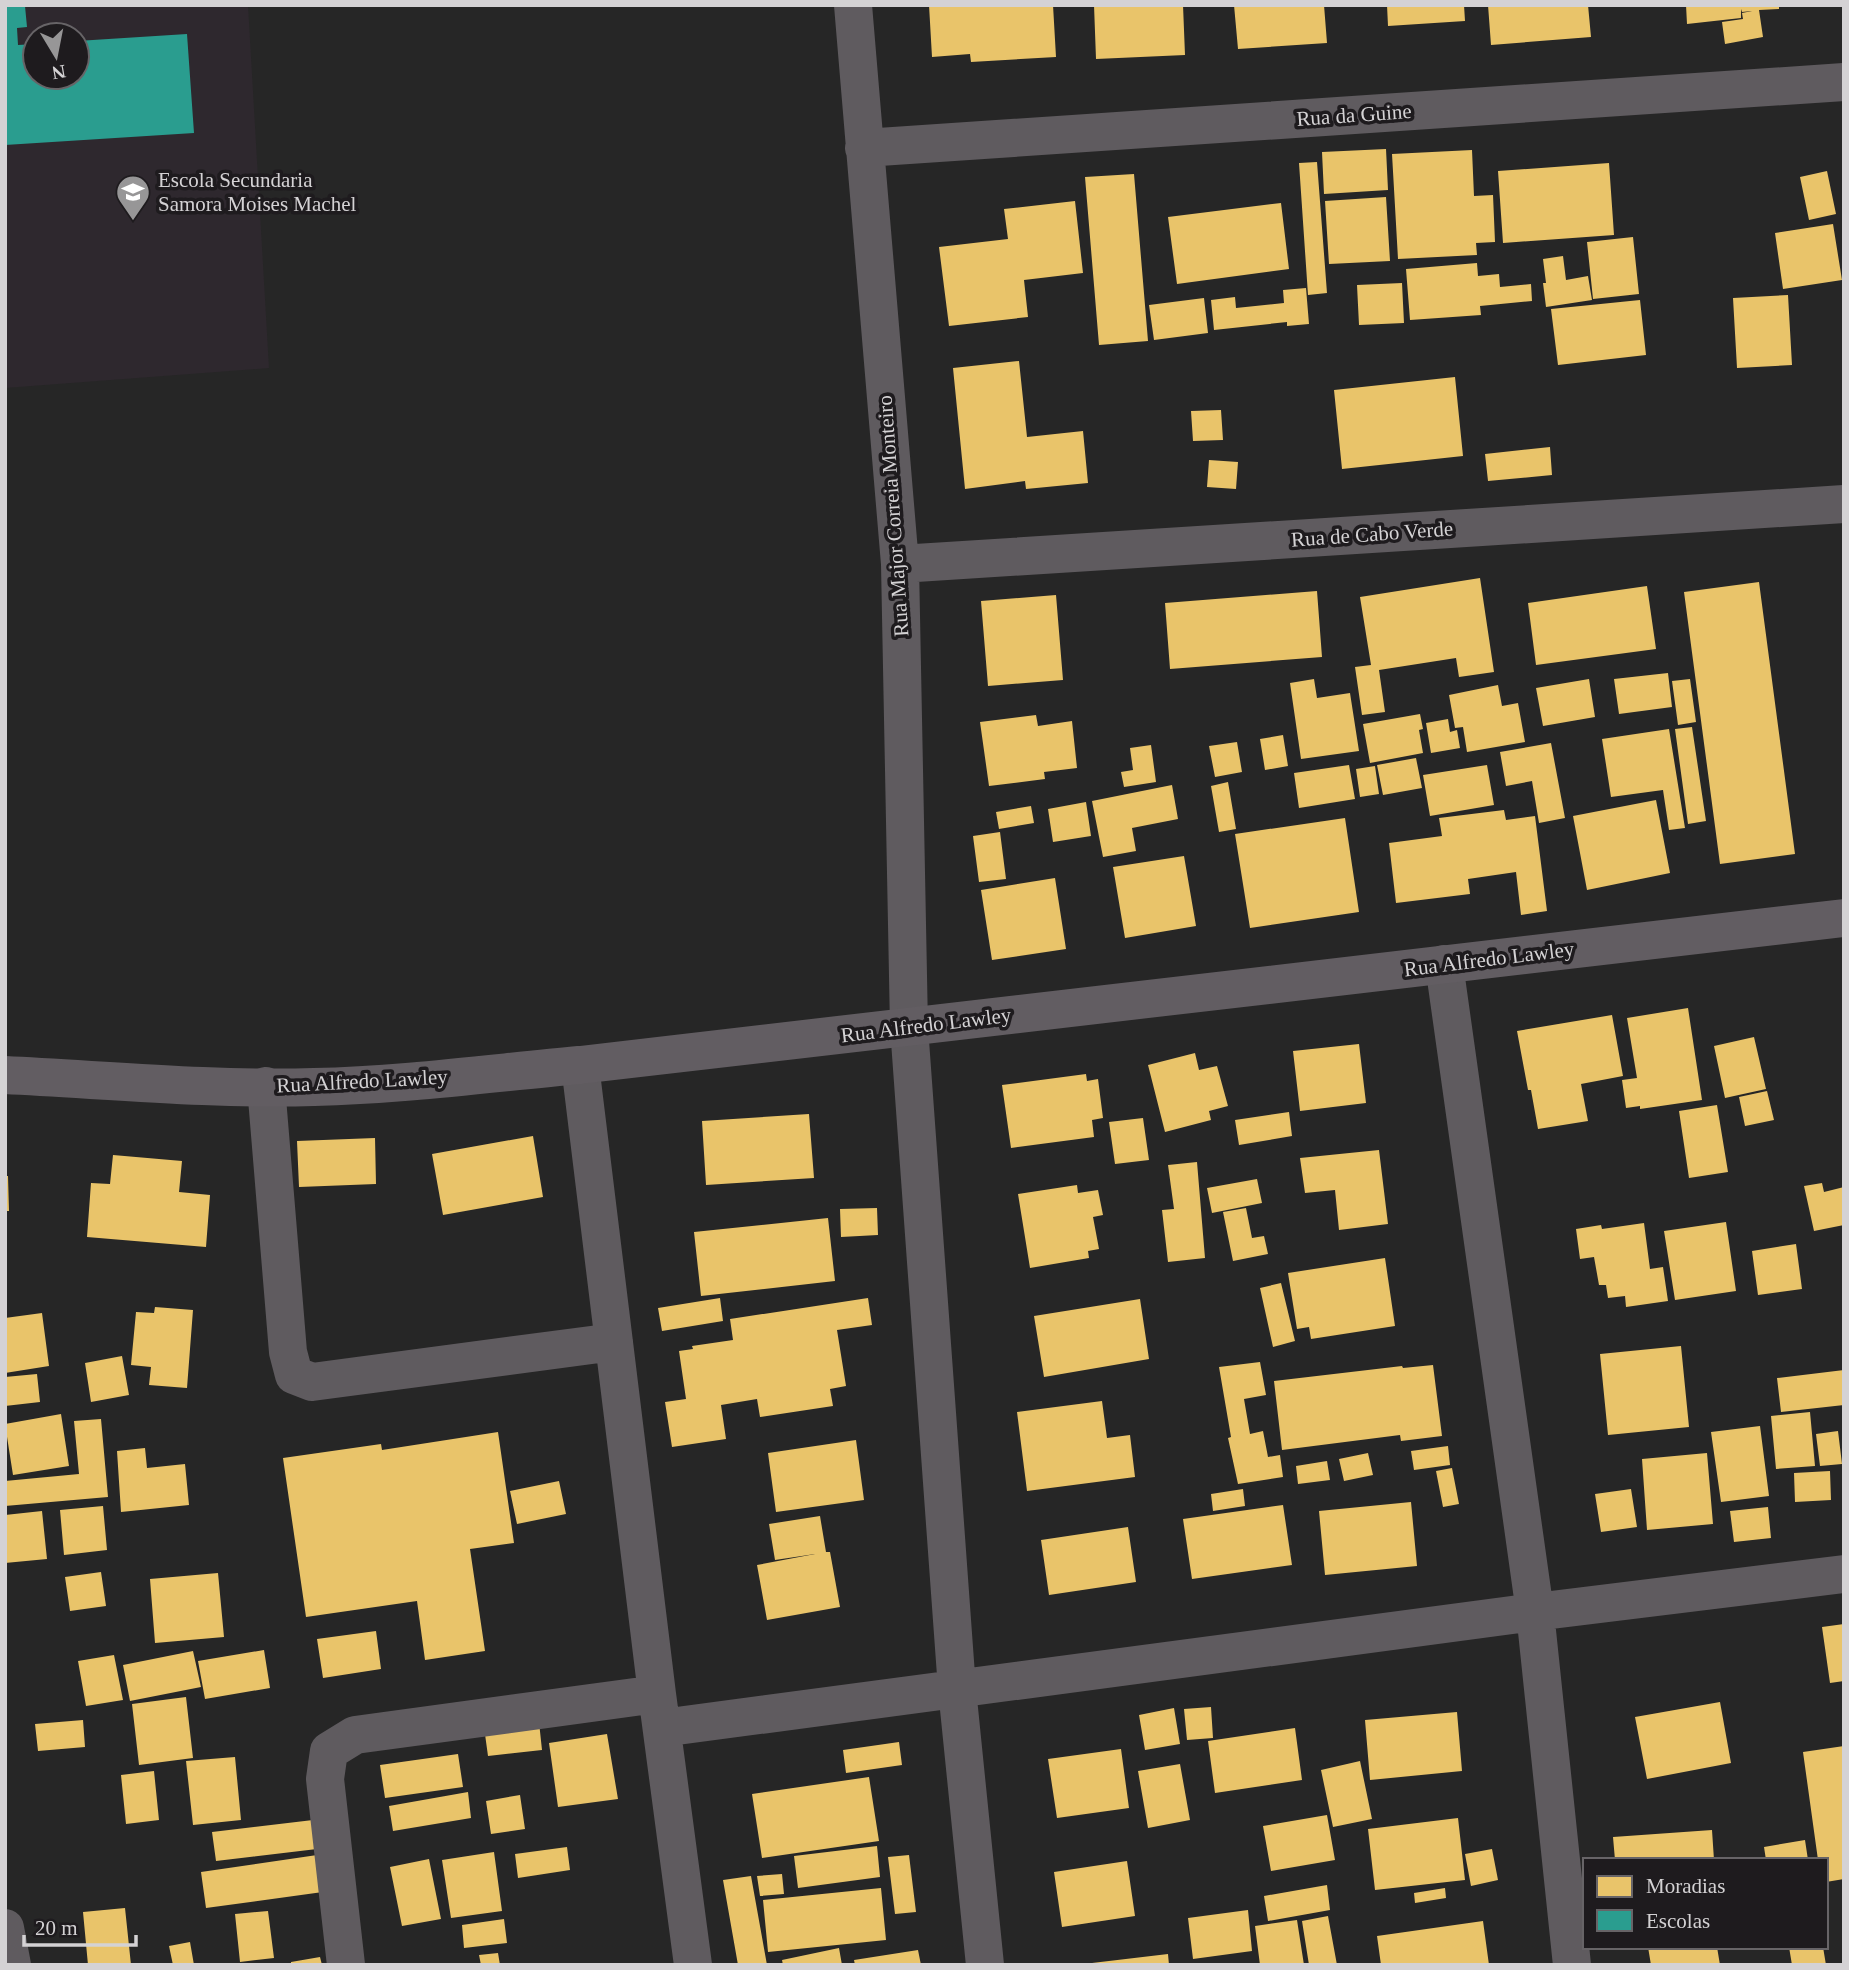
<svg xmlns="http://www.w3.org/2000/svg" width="1849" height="1970" viewBox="0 0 1849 1970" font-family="'Times New Roman',serif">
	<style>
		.built { fill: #2e282e; fill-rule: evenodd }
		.homes { fill: #e9c46a }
		.schools { fill: #2a9d8f }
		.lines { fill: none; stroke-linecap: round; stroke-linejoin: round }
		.street { stroke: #5f5b5f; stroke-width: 38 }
		.secondary { stroke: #625d62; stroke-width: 38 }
		.labels { text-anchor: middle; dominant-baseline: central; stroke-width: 7; stroke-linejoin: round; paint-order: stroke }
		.street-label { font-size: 21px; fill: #d4d2d4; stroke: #1e1b1e }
		.poi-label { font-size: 21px; fill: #d4d2d4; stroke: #1e1b1e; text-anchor: start }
	</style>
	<rect width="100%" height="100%" fill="#262626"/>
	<path class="built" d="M5,5H248L269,368L5,388ZM35,35H77V77H35Z"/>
	<path class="homes" d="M929,5H1053L1056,57L971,62L970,54L932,57Z
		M1094,5H1183L1185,55L1096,59Z
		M1234,5H1324L1327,43L1238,49Z
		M1387,5H1464L1465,21L1388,26Z
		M1488,5H1588L1591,37L1491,45Z
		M1686,5H1779V9L1759,10L1763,37L1725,44L1722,22L1743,19L1742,13L1752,11L1742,12L1741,9V18L1687,24Z
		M1386,149L1388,190L1324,194L1322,152Z
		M1472,150L1474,196L1493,195L1495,242L1476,243L1477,255L1398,259L1392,154Z
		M1317,162L1327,293L1308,295L1299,163Z
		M1609,163L1614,235L1503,243L1498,171Z
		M1827,171L1836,214L1809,220L1800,177Z
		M1134,174L1148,341L1099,345L1085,177Z
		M1386,197L1390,261L1329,264L1325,201Z
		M1075,201L1083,273L1024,280L1028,317L949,326L939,247L1008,239L1004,209Z
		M1281,203L1289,269L1177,284L1168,217Z
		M1833,224L1842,280L1783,289L1775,233Z
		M1633,237L1639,294L1593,299L1587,242Z
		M1563,256L1566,280L1588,276L1592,300L1546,307L1543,283H1546L1543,259Z
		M1477,263L1478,276L1499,274L1500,287L1531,284L1532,301L1480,306L1481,315L1410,320L1406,269Z
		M1402,283L1404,323L1359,325L1357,285Z
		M1306,288L1309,324L1287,326V322L1214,330L1211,300L1235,297L1236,308L1284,303L1283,290Z
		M1788,295L1792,365L1737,368L1733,298Z
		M1204,298L1208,333L1154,340L1149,305Z
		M1640,300L1646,355L1558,365L1551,309Z
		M1019,361L1027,437L1083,431L1088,483L1026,489L1025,481L965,489L953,368Z
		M1455,377L1463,456L1342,469L1334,390Z
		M1221,410L1223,440L1193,441L1191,411Z
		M1550,447L1552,475L1488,481L1485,454Z
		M1209,460L1238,462L1236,489L1207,487Z
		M1480,578L1494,672L1459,677L1456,658L1379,670L1385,712L1362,715L1355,667L1371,665L1360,597Z
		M1759,582L1795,854L1720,864L1684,592Z
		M1647,586L1656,649L1536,665L1528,603Z
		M1317,591L1322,657L1170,669L1165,603Z
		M1056,595L1063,680L988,686L981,601Z
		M1668,673L1672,707L1619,714L1614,679Z
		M1314,679L1317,698L1350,693L1359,751L1301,759L1290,683Z
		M1589,679L1595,717L1543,726L1536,688Z
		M1690,679L1696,722L1678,725L1672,681Z
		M1498,685L1502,706L1518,703L1525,742L1467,752L1463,727L1455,728L1449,695Z
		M1420,714L1423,729L1419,730L1423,753L1370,763L1363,724Z
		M1036,715L1038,726L1072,721L1077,768L1044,772L1045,779L989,786L980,722Z
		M1448,719L1450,732L1457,730L1460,748L1431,753L1426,723Z
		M1692,727L1706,821L1688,824L1675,729Z
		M1669,729L1685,828L1669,830L1663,790L1611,797L1602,739Z
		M1283,735L1288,766L1265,770L1260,739Z
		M1237,742L1242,772L1215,777L1209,746Z
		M1551,743L1565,818L1539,823L1532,781L1506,786L1500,752Z
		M1151,745L1156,782L1124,787L1121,772L1133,770L1130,748Z
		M1416,758L1422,788L1383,795L1377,765Z
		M1349,765L1355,799L1299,808L1294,773Z
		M1487,765L1494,805L1430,816L1423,775Z
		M1375,766L1379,794L1360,797L1356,769Z
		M1228,782L1236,829L1219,832L1211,786Z
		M1172,785L1178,819L1132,828L1136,851L1103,857L1092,801Z
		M1656,800L1670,873L1587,890L1573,816Z
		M1086,802L1091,836L1053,842L1048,809Z
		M1031,806L1034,823L999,829L996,812Z
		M1504,810L1506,820L1535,816L1547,911L1521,915L1516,872L1468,879L1470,894L1396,903L1389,843L1442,836L1439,818Z
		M1345,818L1359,912L1250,928L1235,834Z
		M1000,832L1006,879L979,882L973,836Z
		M1184,856L1196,926L1125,938L1113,867Z
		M1055,878L1066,949L992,960L981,890Z
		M1688,1008L1702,1100L1640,1109V1106L1626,1108L1622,1080L1637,1078L1627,1018Z
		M1612,1015L1623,1076L1581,1084L1588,1121L1538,1129L1531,1090H1528L1517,1031Z
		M1754,1037L1766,1089L1725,1098L1714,1046Z
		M1359,1044L1366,1103L1300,1111L1293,1051Z
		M1195,1053L1199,1070L1217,1066L1228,1106L1209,1111L1211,1120L1165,1132L1148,1065Z
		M1086,1074L1087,1081L1098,1079L1103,1118L1092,1120L1094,1137L1011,1148L1002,1085Z
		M1767,1091L1774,1120L1745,1126L1739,1097Z
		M1717,1105L1728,1172L1689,1178L1679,1111Z
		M1289,1112L1292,1136L1239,1145L1235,1120Z
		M809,1114L814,1178L706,1185L702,1121Z
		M1143,1118L1149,1160L1115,1164L1109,1122Z
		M533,1136L543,1197L443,1215L432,1154Z
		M375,1138L376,1184L299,1187L297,1141Z
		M1379,1150L1388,1224L1339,1230L1335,1190L1305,1193L1300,1158Z
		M113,1155L182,1161L179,1192L210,1195L206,1247L87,1237L91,1183L110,1184Z
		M1197,1162L1205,1258L1168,1262L1162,1210L1174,1209L1168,1165Z
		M5,1176H8L9,1211H5Z
		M1257,1179L1262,1203L1212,1213L1207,1188Z
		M1822,1183L1824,1192L1844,1187V1225L1814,1231L1804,1186Z
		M1077,1185L1078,1193L1098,1190L1103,1215L1093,1217L1099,1249L1088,1251L1089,1258L1030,1268L1018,1194Z
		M877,1208L878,1235L841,1237L840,1209Z
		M1246,1208L1252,1238L1264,1236L1268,1254L1233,1261L1223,1212Z
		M828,1218L835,1281L701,1296L694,1232Z
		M1726,1222L1736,1291L1675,1300L1664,1231Z
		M1644,1223L1650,1269L1663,1267L1668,1301L1626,1307L1625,1296L1608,1298L1606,1285H1599L1594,1257L1580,1259L1576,1229L1601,1225L1602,1229Z
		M1796,1244L1802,1289L1758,1295L1752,1251Z
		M1385,1258L1395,1326L1311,1339L1309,1327L1297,1329L1288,1273Z
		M1281,1283L1295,1341L1273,1347L1260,1288Z
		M720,1298L723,1321L662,1331L658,1308Z
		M868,1298L872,1325L837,1330L846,1386L830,1389L833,1406L760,1417L757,1399L721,1405L726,1439L672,1447L665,1402L686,1399L679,1351L693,1349L692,1346L733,1340L730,1319Z
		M1140,1299L1149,1359L1044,1377L1034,1316Z
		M155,1307L193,1310L187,1388L149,1385L151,1367L131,1365L136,1312L154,1313Z
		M42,1313L49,1366L5,1373V1318Z
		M1681,1346L1689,1427L1608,1435L1600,1354Z
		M122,1356L129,1395L91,1402L85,1363Z
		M1260,1362L1266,1395L1244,1399L1250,1434L1263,1431L1268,1457L1280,1455L1283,1477L1238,1484L1228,1438L1231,1437L1219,1367Z
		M1433,1365L1442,1436L1401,1441L1400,1435L1282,1450L1274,1381L1402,1366L1403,1368Z
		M1844,1370V1405L1781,1412L1777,1378Z
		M37,1374L40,1402L5,1406V1377Z
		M1102,1401L1107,1438L1130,1435L1135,1477L1027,1491L1017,1412Z
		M1810,1412L1815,1466L1776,1469L1771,1416Z
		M61,1414L69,1466L13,1475L5,1424Z
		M101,1419L108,1497L5,1506V1481L79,1474L74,1421Z
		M1760,1426L1769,1496L1721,1502L1711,1432Z
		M1838,1431L1842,1464L1820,1466L1816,1434Z
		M498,1432L514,1543L470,1549L485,1651L425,1660L417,1601L306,1617L283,1458L381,1444L382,1450Z
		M856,1440L864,1500L776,1512L768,1453Z
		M1448,1446L1450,1465L1414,1470L1411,1451Z
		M145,1448L147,1468L185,1464L189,1505L121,1512L117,1451Z
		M1368,1453L1373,1475L1344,1481L1339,1459Z
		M1707,1453L1713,1524L1647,1530L1642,1459Z
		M1327,1461L1330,1480L1298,1484L1296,1466Z
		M1452,1468L1459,1504L1443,1507L1436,1471Z
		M1830,1471L1831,1500L1795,1502L1794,1473Z
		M559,1481L566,1514L517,1524L510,1491Z
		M1243,1489L1245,1506L1213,1511L1211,1494Z
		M1631,1489L1637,1527L1601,1532L1595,1494Z
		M1411,1502L1417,1566L1325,1575L1319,1511Z
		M1283,1505L1292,1565L1192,1579L1183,1519Z
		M103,1506L107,1550L64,1555L60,1510Z
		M1768,1507L1771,1538L1734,1542L1730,1511Z
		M42,1511L47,1559L5,1563V1515Z
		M820,1516L826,1552H830L840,1607L767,1620L757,1565L815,1554L775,1560L769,1524Z
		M1128,1527L1136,1582L1049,1595L1041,1540Z
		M101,1572L106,1606L70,1611L65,1577Z
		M218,1573L224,1637L155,1643L150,1579Z
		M1844,1624V1681L1830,1683L1822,1627Z
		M376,1631L381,1669L323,1678L317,1639Z
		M264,1650L270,1688L205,1699L198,1661Z
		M193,1651L201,1687L130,1701L123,1665Z
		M114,1655L123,1700L86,1706L78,1661Z
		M186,1697L193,1758L139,1765L132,1704Z
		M1720,1702L1731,1763L1647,1779L1635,1717Z
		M1211,1707L1213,1738L1187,1740L1184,1709Z
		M1174,1708L1180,1744L1145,1750L1139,1715Z
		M1457,1712L1462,1771L1370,1780L1365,1720Z
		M83,1720L85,1747L38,1751L35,1724Z
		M539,1722L542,1750L488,1756L484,1727Z
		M1295,1728L1302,1780L1215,1793L1208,1741Z
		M607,1734L618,1799L558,1807L549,1743Z
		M899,1742L902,1765L846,1773L843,1750Z
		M1844,1746V1879L1826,1882V1860H1818L1803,1752Z
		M1121,1749L1129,1808L1057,1818L1048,1759Z
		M458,1754L463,1787L385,1798L380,1765Z
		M235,1757L241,1820L193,1825L186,1761Z
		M1360,1761L1372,1819L1333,1827L1321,1770Z
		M1180,1764L1190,1820L1148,1828L1138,1771Z
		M154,1771L159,1820L126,1824L121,1775Z
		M869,1777L879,1841L762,1858L752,1794Z
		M468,1792L471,1818L393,1831L389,1806Z
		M520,1795L525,1829L491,1834L486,1801Z
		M1327,1815L1335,1860L1271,1871L1263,1826Z
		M1458,1818L1465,1880L1375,1890L1368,1829Z
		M313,1820L317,1849L216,1861L212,1832Z
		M1712,1830L1714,1860H1615L1613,1837Z
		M1805,1840L1808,1860H1766L1764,1847Z
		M877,1846L880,1877L798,1888L794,1856Z
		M567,1847L570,1870L518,1878L515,1854Z
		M1492,1849L1498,1880L1471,1886L1465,1854Z
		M494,1852L502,1911L451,1918L442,1860Z
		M324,1854L330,1891L206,1908L201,1872Z
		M909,1855L916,1912L895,1914L888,1857Z
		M429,1859L441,1919L402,1926L390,1867Z
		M1127,1861L1135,1916L1062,1927L1054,1872Z
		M782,1874L784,1894L760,1896L757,1876Z
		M751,1876L767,1965H738L723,1880Z
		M1327,1885L1330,1910L1268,1921L1264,1896Z
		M881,1888L886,1940L768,1952L763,1900Z
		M1445,1888L1446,1898L1415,1903L1414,1893Z
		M125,1908L131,1965H88L83,1912Z
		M1248,1910L1252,1951L1193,1959L1188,1918Z
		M268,1911L274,1958L240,1962L235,1914Z
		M1328,1916L1337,1965H1309L1302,1921Z
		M504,1919L507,1943L464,1948L462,1925Z
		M1297,1920L1304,1965H1260L1255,1926Z
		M1483,1921L1489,1965H1381L1377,1936Z
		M190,1942L194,1965H173L169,1946Z
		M1648,1947H1717L1720,1965H1651Z
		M1789,1947H1823L1826,1965H1792Z
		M839,1948L842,1965H783L782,1960Z
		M918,1950L921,1965H855L854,1960Z
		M498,1953L500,1965H481L479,1955Z
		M1168,1954L1169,1965H1092V1963Z
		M320,1957L322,1965H291V1962Z"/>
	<path class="schools" d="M5,5L25,6L27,27L17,28L18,45L35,44V77H77V41L187,34L194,133L5,145Z"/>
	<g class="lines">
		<path class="street" d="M853,5L900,564L909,1027L957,1689L985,1965
			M864,148L1844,82
			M900,564L1844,504
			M1444,964L1535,1612L1572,1965
			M580,1065L657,1694L693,1965
			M266,1086L288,1352L294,1375L312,1382L614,1342
			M662,1728L1535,1612L1844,1574
			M5,1928L12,1965
			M346,1965L325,1779L329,1751L355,1735L657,1694"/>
		<path class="secondary" d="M5,1075C108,1080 212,1090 314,1087C403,1085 492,1073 580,1065L1844,918"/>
	</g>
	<defs>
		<g id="school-pin" transform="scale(1.75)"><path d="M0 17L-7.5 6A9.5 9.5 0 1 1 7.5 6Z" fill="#979697" stroke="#1e1b1e"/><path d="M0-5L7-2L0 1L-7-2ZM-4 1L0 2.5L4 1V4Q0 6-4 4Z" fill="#fff"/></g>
	</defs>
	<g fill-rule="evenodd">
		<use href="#school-pin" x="133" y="192"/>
	</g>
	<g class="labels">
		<g class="street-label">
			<text transform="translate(1354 115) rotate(-4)">Rua da Guine</text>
			<text transform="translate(893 516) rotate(-94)">Rua Major Correia Monteiro</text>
			<text transform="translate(1372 534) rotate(-4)">Rua de Cabo Verde</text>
			<text transform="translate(1489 959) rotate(-7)">Rua Alfredo Lawley</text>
			<text transform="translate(926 1025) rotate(-7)">Rua Alfredo Lawley</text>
			<text transform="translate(362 1081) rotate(-3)">Rua Alfredo Lawley</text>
		</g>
		<g class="poi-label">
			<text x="158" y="180">Escola Secundaria<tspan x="158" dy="24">Samora Moises Machel</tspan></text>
		</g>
	</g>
	<rect width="1849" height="1970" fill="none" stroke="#d4d2d4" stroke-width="14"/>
	<rect x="1583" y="1858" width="245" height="91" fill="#1e1b1e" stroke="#676467" stroke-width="2"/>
	<rect x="1597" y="1876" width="35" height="21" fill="#e9c46a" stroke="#676467" stroke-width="2"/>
	<text x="1646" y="1893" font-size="21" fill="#d4d2d4">Moradias</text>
	<rect x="1597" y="1910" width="35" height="21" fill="#2a9d8f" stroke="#676467" stroke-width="2"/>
	<text x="1646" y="1928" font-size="21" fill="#d4d2d4">Escolas</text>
	<g transform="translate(56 56) rotate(170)"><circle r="33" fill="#1e1b1e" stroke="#676467" stroke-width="2"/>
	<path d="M0-5L12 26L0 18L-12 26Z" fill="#979697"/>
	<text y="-10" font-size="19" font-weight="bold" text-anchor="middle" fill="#d4d2d4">N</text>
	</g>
	<path d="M24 1935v10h112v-10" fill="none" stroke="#d4d2d4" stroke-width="3.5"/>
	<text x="35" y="1935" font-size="21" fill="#d4d2d4" stroke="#1e1b1e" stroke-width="5" paint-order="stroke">20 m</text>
</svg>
